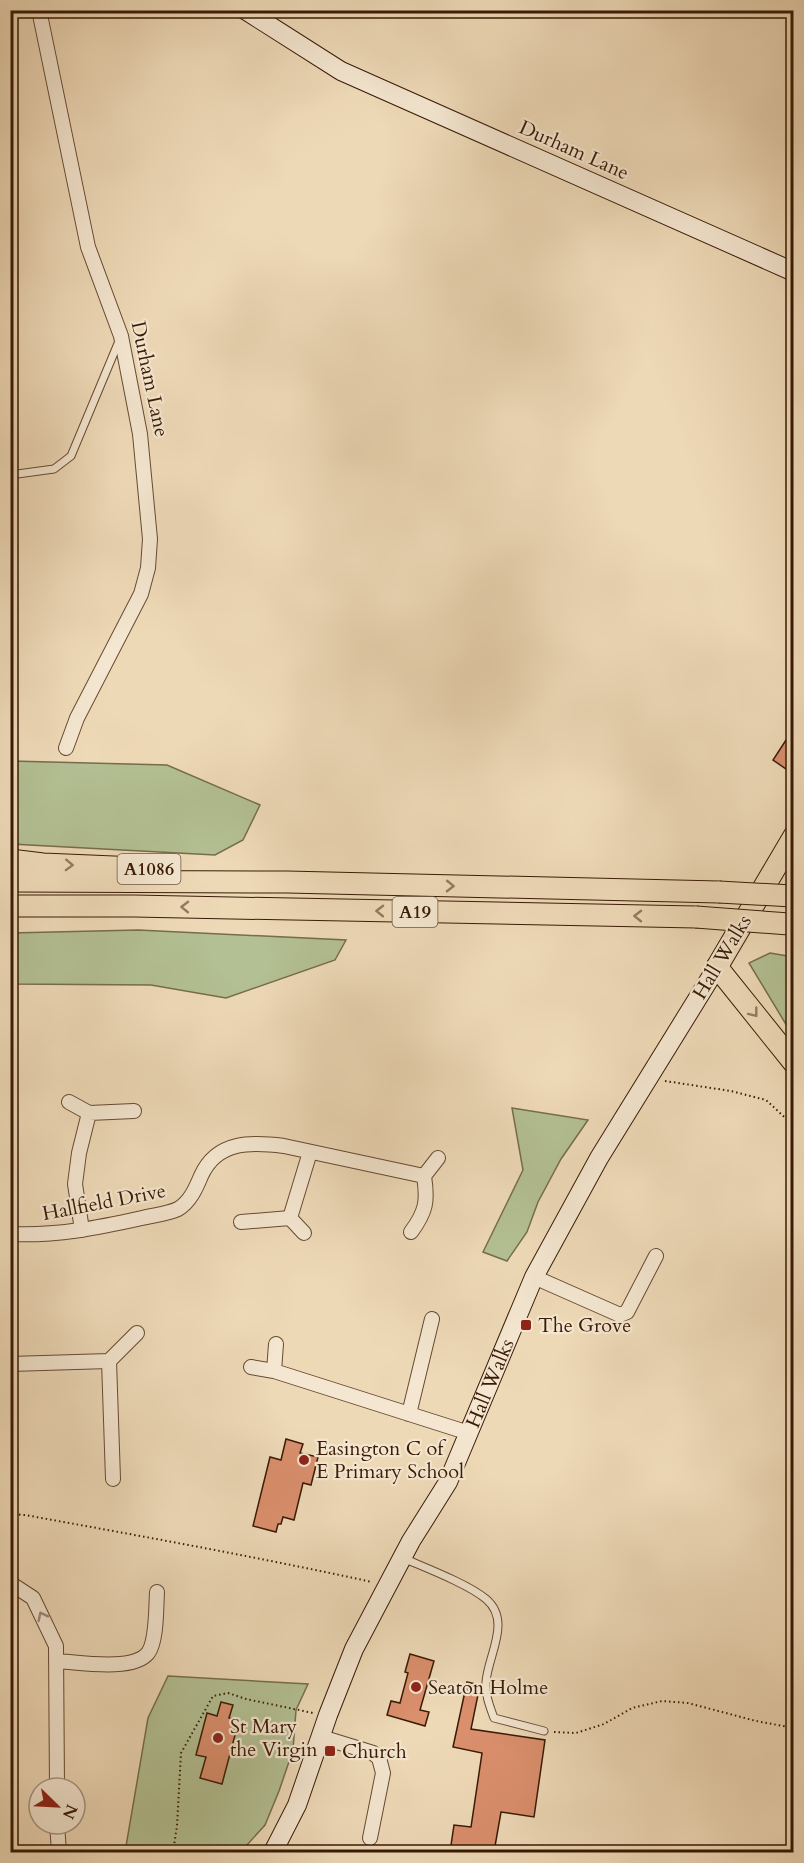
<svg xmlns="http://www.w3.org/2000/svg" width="804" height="1863" viewBox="0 0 804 1863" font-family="Cardo,serif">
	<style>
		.green { fill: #b3c093; stroke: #766d4c; stroke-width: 1.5 }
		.building { fill: #da8f6d; stroke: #391a05; stroke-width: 1.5 }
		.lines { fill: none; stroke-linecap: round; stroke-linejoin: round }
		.service-casing { stroke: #664a32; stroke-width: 9 }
		.minor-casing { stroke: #664a32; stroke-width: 16 }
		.secondary-casing { stroke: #391a05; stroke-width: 20 }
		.primary-casing { stroke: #391a05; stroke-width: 23 }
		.trunk-casing { stroke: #391a05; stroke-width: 23 }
		.path { stroke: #391a05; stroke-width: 2; stroke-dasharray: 1.5 3; stroke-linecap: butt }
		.service { stroke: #f4e6d0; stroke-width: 7 }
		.minor { stroke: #f4e6d0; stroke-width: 14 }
		.secondary { stroke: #f4e6d0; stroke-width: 18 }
		.primary { stroke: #eed9b7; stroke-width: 21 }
		.trunk { stroke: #eed9b7; stroke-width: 21 }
		.trunk-bridge-casing { stroke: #391a05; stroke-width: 23; stroke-linecap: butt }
		.trunk-bridge { stroke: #eed9b7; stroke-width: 21 }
		.oneway { stroke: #947a5e }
		.oneway2 { stroke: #a08a75 }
		.poi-dot { fill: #8f2418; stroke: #f4e6d0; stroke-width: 2 }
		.labels { text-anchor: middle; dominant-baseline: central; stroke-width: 4.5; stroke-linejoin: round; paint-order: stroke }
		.shield { fill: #f4e6d0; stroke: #715742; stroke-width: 1.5 }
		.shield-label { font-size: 18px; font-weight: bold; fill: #391a05 }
		.street-label { font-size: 20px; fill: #391a05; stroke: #f4e6d0 }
		.poi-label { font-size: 20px; fill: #391a05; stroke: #f4e6d0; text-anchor: start }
	</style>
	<rect width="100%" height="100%" fill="#eed9b7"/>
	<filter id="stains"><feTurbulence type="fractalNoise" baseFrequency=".00333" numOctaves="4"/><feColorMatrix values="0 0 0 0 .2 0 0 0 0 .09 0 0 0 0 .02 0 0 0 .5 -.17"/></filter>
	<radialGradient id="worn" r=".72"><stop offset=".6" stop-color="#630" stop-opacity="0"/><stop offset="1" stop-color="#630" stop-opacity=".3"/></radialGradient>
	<path class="green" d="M11,761L167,765L260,805L243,840L215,855L11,844Z
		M138,930L346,940L335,960L226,998L151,985L11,984V933Z
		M770,953L793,957V1036L749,963Z
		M512,1108L588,1120L561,1159L538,1202L527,1232L507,1261L483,1252L523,1170Z
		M168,1676L308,1684L296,1710L293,1750L279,1791L265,1825L247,1845L232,1852H125L148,1718Z"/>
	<path class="building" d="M786,740L794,745V758L786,769L773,760Z
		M286,1439L303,1444L300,1453L318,1457L311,1485L303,1483L294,1520L283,1517L281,1524H278L276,1532L253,1526L270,1457L281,1460Z
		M410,1654L434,1661L420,1710L429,1712L425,1726L387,1715L391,1701L400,1703L408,1673L405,1672Z
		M467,1682L480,1685L471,1729L545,1740L534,1817L501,1812L494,1852H450L454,1825L471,1827L482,1753L453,1747Z
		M221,1702L233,1705L229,1718L239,1720L222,1784L200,1778L206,1757L196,1755L207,1713L217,1716Z"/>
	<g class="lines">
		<g class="service-casing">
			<path id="service" d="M10,475L54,469L71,456L119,341
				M403,1558C426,1568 468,1584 486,1599C512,1621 488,1655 486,1682C485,1695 490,1707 494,1718L544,1731"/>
		</g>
		<g class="minor-casing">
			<path id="minor" d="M39,10L88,247L121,336L140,434L150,539L148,568L141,594L77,718L66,748
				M69,1102L89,1113L134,1111
				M290,1218L310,1152
				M241,1222L290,1218L304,1233
				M82,1230L75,1184L79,1153L89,1113
				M411,1232C426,1212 428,1201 424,1176L438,1158
				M10,1234C57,1236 97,1228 142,1218C153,1215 168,1214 178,1209C190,1202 196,1188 201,1176C217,1140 252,1142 284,1146L424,1176
				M534,1277L620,1315L627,1312L656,1256
				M276,1344L274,1371L469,1433
				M10,1364L109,1361
				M251,1367L274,1371
				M409,1414L432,1319
				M113,1479L109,1361L137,1333
				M10,1583L33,1598L56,1646L57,1788
				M56,1661C78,1662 133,1672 148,1653C157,1641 156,1607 157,1592
				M321,1737L373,1753L379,1758L383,1773L370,1838
				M57,1824L59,1852"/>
		</g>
		<g class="secondary-casing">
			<g id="secondary">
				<path d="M245,10L341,71L794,272"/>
				<path id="s1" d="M273,1852L297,1805L328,1715L354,1649L411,1541L448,1482L534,1277L599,1158L717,967"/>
			</g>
		</g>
		<g class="primary-casing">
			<path id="primary" d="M717,967L794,836"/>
		</g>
		<g class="trunk-casing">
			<path id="trunk" d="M10,860L43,864L137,868
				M10,881L287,882L719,892
				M10,906H134L696,917
				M717,967L794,1063"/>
		</g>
		<path class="path" d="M665,1081L731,1091L766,1100L794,1126
			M10,1514L25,1515C141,1536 257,1557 372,1582
			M554,1732L576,1733L604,1724L632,1708L662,1701L688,1703L756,1721L794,1728
			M173,1852L177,1826L181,1753L213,1696L228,1693L246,1699L313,1713"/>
		<use href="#service" class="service"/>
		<use href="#minor" class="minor"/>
		<use href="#secondary" class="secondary"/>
		<use href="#primary" class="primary"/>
		<use href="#trunk" class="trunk"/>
		<g class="trunk-bridge-casing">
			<path id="trunk-bridge" d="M719,892L792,896
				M696,917L789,924"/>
		</g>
		<use href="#trunk-bridge" class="trunk-bridge"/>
	</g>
	<defs><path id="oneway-chevron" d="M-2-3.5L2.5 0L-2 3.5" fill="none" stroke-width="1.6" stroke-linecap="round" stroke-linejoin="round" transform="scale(1.5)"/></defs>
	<g class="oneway">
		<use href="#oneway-chevron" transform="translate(69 865) rotate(2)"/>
		<use href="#oneway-chevron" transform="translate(450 886) rotate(1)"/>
		<use href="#oneway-chevron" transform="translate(185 907) rotate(-179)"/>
		<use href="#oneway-chevron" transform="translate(380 911) rotate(-179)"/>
		<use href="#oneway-chevron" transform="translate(638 916) rotate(-179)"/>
		<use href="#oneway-chevron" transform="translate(754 1013) rotate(52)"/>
	</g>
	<use class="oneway2" href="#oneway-chevron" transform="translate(42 1616) rotate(-116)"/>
	<g class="poi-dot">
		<rect x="520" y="1319" width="12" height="12" rx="3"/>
		<circle cx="304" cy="1460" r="6"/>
		<circle cx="416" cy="1687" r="6"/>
		<circle cx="218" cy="1738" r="6"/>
		<rect x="324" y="1745" width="12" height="12" rx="3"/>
	</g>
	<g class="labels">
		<g class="shield">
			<rect x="117.5" y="854" width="63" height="30" rx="4.5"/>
			<rect x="392.5" y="897" width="45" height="30" rx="4.5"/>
		</g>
		<g class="shield-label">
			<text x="149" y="869">A1086</text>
			<text x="415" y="912">A19</text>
		</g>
		<g class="street-label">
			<text transform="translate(574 150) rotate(24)">Durham Lane</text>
			<text transform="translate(150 379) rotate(78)">Durham Lane</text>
			<text transform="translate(722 957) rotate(-59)">Hall Walks</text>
			<text transform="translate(104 1202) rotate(-11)">Hallfield Drive</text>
			<text stroke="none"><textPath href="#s1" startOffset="518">Hall Walks</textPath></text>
		</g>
		<g class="poi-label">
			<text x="538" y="1325">The Grove</text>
			<text x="316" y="1448">Easington C of<tspan x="316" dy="23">E Primary School</tspan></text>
			<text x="428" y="1687">Seaton Holme</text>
			<text x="230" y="1726">St Mary<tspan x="230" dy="23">the Virgin</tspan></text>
			<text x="342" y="1751">Church</text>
		</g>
	</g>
	<rect width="804" height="1863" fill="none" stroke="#eed9b7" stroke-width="36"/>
	<rect x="12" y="12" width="780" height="1839" fill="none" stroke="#391a05" stroke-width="3"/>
	<rect x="18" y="18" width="768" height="1827" fill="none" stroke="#391a05" stroke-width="1.5"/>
	<g transform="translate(57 1806) rotate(114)"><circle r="28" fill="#f4e6d0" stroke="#a9947f" stroke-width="1.5"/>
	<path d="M0-4.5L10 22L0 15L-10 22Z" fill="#8f2418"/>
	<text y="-9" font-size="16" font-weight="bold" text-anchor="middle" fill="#391a05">N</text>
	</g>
	<rect width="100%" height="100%" filter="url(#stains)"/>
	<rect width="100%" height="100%" fill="url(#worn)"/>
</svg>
